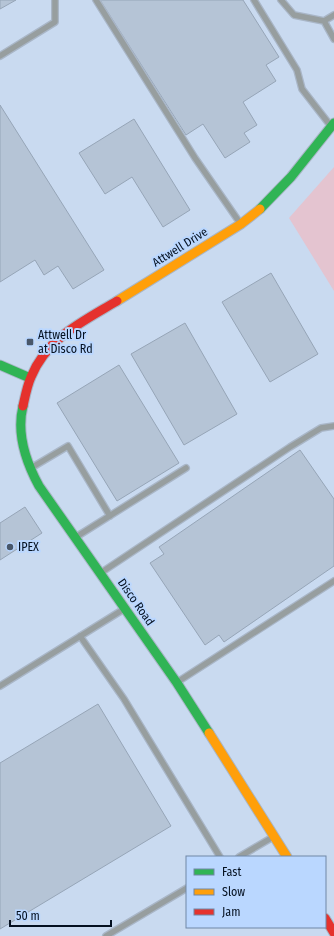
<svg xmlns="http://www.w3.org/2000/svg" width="334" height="936" viewBox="0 0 334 936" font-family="'Fira Sans Condensed',sans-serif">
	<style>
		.green { fill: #e4c4d0 }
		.building { fill: #b5c4d6; stroke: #96a5b7 }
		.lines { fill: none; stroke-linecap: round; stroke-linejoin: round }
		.lane-casing { stroke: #a9b6c7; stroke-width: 8 }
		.fast-casing { stroke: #a9b6c7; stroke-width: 11 }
		.slow-casing { stroke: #a9b6c7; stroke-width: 11 }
		.jam-casing { stroke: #a9b6c7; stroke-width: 11 }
		.lane { stroke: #979e9f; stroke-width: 5.5 }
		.fast { stroke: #30b455; stroke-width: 9 }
		.slow { stroke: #ff9f0a; stroke-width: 9 }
		.jam { stroke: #e5322d; stroke-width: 9 }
		.poi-dot { fill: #495769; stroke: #bad7ff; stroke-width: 1.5 }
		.labels { text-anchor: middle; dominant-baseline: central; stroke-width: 4; stroke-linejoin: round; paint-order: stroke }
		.street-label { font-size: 12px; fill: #041020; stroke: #bad7ff }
		.poi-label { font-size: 12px; fill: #041020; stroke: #bad7ff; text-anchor: start }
	</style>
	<rect width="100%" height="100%" fill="#c9daf0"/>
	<path class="green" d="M334,167V291L289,218Z"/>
	<path class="building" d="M0,0H16L0,9Z
		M100,0H243L279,57L266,65L276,81L243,102L257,125L244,133L250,142L225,158L203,124L186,135Z
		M0,105L104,270L73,289L58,266L44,275L35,260L0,282Z
		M134,119L190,210L163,227L132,177L105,194L79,153Z
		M271,273L318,354L270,382L222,302Z
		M185,323L237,414L184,445L131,354Z
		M119,365L179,463L117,501L57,403Z
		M300,450L334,499V566L224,642L219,635L205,645L150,563L164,554L159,547Z
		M25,507L42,533L0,560V523Z
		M98,704L171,826L0,929V763Z"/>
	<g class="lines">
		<g class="lane-casing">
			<path id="lane" d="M96,0L195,158L240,223
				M254,0L297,70L302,89L330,125
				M281,0L294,15L324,21
				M334,15L324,21L334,39
				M0,56L55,22V0
				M31,468L68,446L110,516
				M76,537L186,468
				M102,572L290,447L321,428L334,426
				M80,636L124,699L220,857
				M179,681L334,581
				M0,686L124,609
				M239,857L273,837
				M106,936L187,888"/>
		</g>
		<g class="fast-casing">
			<path id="fast" d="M260,209L291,177L334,123
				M0,365L30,378
				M23,406C16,434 26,462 39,486L177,683L209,733"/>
		</g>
		<g class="slow-casing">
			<path id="slow" d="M117,301L241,224L260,209
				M209,733L287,857"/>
		</g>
		<g class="jam-casing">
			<path id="jam" d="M23,406C25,397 27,386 31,377C47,338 82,322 117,301
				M325,918L334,933"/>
		</g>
		<use href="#lane" class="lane"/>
		<use href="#fast" class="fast"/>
		<use href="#slow" class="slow"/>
		<use href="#jam" class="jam"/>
	</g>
	<g class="poi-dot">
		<rect x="26" y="338" width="8" height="8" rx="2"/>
		<circle cx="10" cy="547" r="4"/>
	</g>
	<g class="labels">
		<g class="street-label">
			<text transform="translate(180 247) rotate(-32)">Attwell Drive</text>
			<text transform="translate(136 602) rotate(55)">Disco Road</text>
		</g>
		<g class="poi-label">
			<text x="38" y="335">Attwell Dr<tspan x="38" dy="14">at Disco Rd</tspan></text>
			<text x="18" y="547">IPEX</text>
		</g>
	</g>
	<rect x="186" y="856" width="140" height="72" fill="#bad7ff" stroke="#7187a6"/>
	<rect x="194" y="869" width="20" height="6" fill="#30b455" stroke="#7187a6"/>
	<text x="222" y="876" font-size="12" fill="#041020">Fast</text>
	<rect x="194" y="889" width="20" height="6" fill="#ff9f0a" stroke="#7187a6"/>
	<text x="222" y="896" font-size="12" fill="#041020">Slow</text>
	<rect x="194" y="909" width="20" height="6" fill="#e5322d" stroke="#7187a6"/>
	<text x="222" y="916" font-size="12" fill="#041020">Jam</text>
	<path d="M10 920v6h101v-6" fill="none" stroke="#041020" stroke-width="2"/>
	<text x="16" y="920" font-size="12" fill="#041020" stroke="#bad7ff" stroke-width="3" paint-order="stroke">50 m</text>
</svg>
